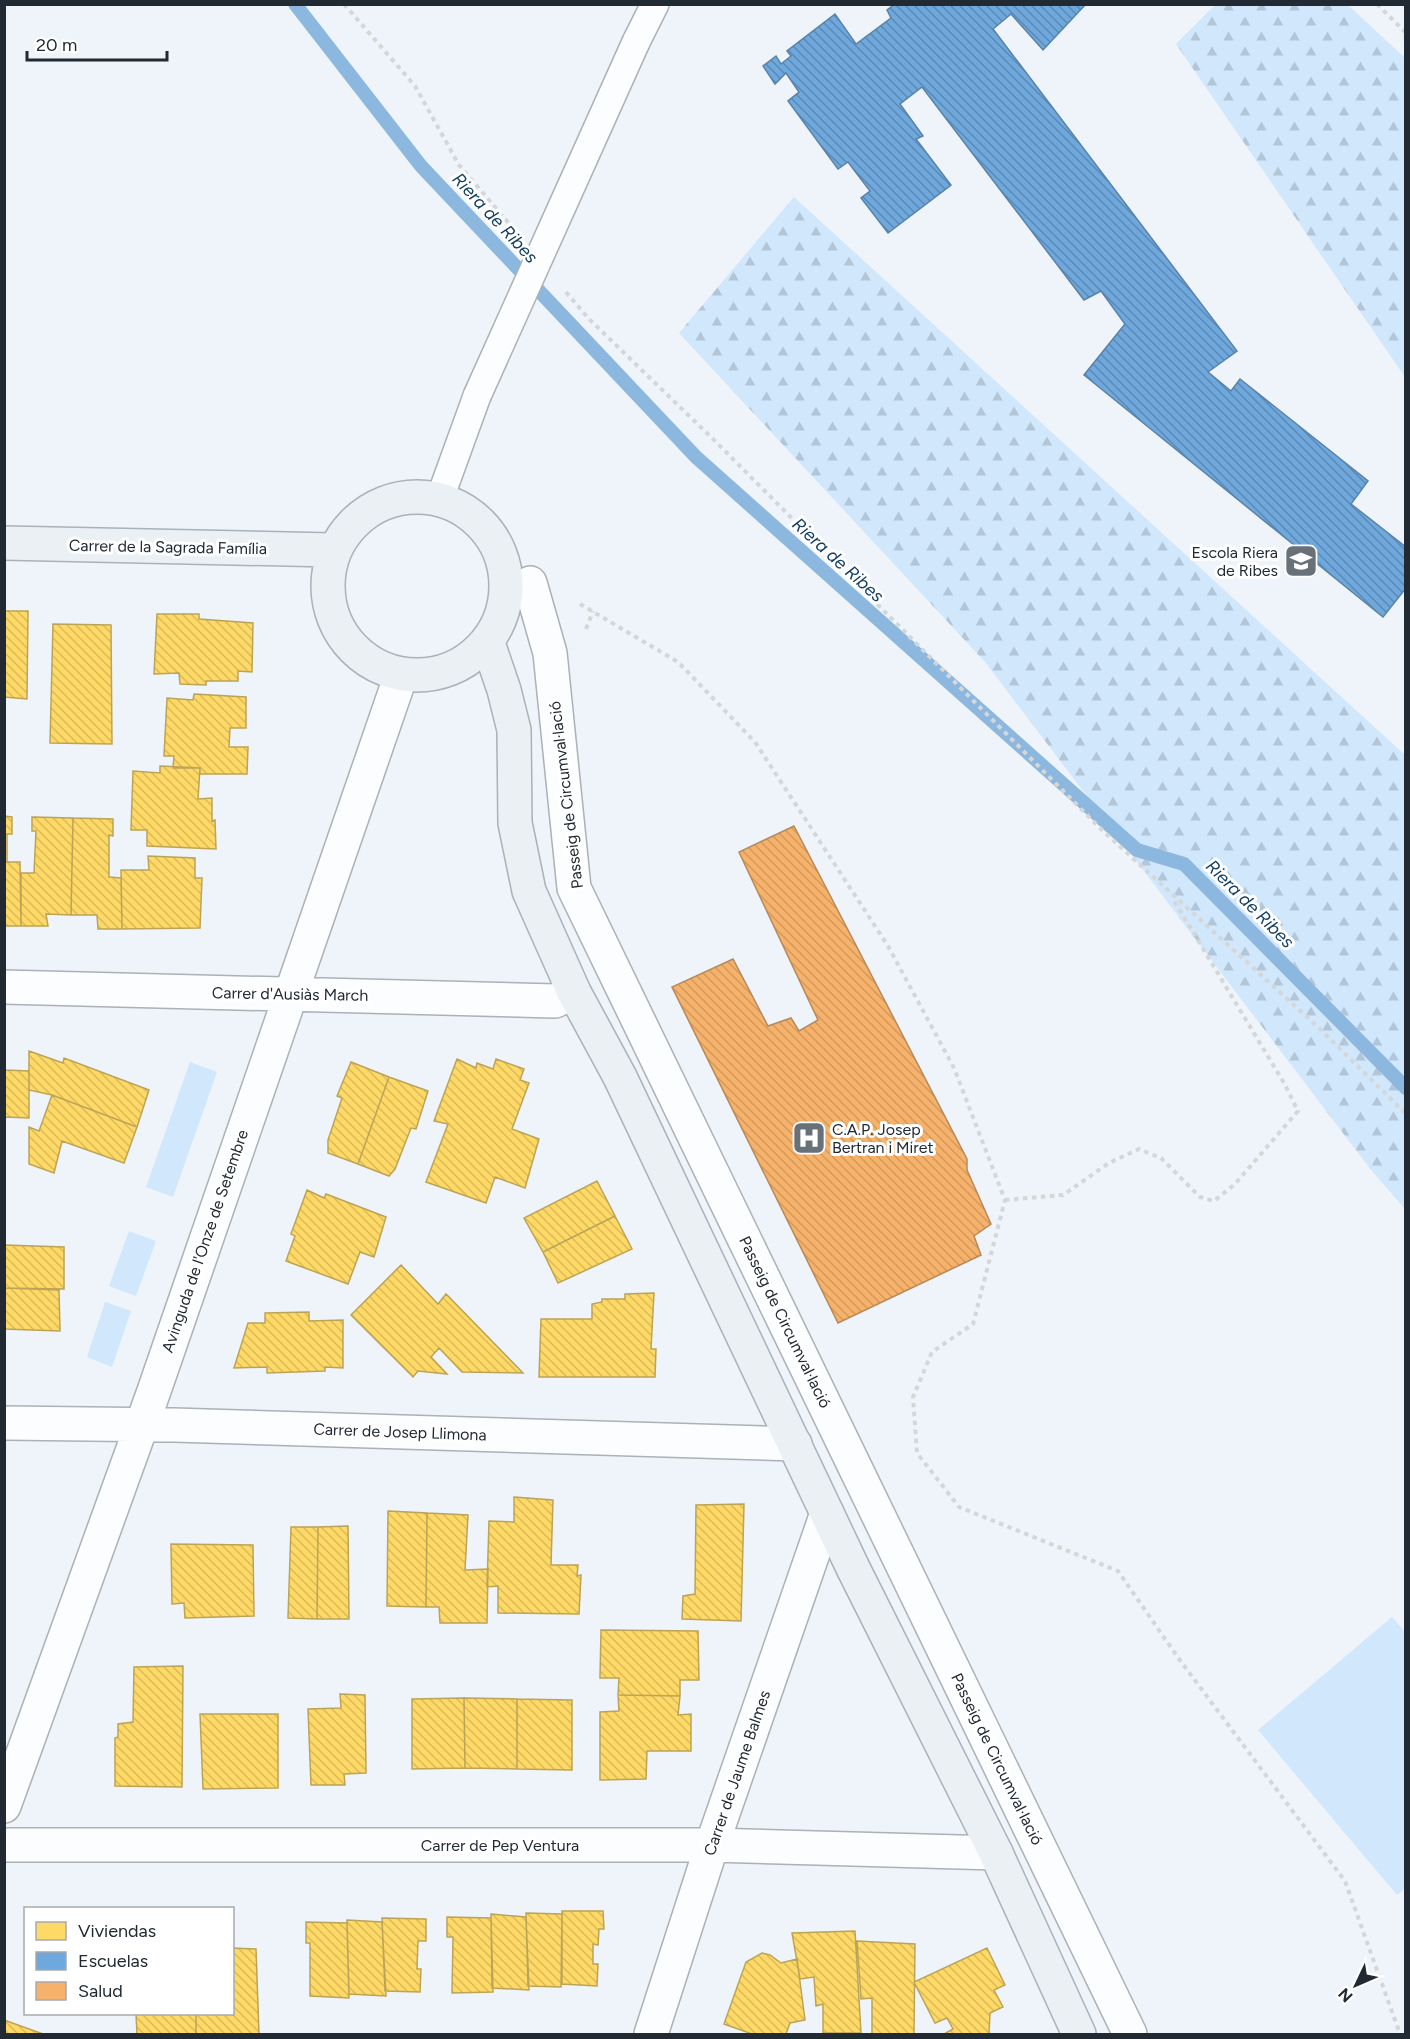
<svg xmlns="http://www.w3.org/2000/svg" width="1410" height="2039" viewBox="0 0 1410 2039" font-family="Figtree,sans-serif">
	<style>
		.grass { fill: #d0e7fc }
		.forest { fill: url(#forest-firs) }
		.homes { fill: url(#homes-back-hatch); stroke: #bca457; stroke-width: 1.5 }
		.schools { fill: url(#schools-back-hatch); stroke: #5882a9; stroke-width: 1.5 }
		.health { fill: url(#health-back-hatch); stroke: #b6895a; stroke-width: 1.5 }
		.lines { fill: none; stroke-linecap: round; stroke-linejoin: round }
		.stream { stroke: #8cb8df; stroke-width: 14 }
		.lane-casing { stroke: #aab1b7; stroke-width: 30 }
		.street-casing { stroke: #aab1b7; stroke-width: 36 }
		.secondary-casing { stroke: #aab1b7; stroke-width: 36 }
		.path { stroke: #d4d6d8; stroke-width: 4; stroke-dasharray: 4.5 4.5; stroke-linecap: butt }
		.lane { stroke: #fcfdfe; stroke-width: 27 }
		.street { stroke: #fcfdfe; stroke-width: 33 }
		.secondary { stroke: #ebf0f4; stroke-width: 33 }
		.lane-bridge-casing { stroke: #aab1b7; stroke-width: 30; stroke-linecap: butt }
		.lane-bridge { stroke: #fcfdfe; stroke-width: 27 }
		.labels { text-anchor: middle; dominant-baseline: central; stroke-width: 6; stroke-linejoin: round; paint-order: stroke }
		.street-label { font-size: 16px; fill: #212a33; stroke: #fff }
		.poi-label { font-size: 16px; fill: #212a33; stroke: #fff; text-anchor: end }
		.water-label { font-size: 18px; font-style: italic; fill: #133f63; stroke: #fff }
	</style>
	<defs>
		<pattern id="forest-firs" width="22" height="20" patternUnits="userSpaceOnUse" patternTransform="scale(1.5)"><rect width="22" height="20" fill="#d0e7fc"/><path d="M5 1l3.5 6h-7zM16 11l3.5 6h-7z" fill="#b2c6d8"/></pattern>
		<pattern id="homes-back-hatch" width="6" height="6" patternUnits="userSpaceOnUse" patternTransform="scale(1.5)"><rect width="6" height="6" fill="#ffd966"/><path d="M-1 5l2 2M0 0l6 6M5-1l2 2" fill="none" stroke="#daba59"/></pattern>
		<pattern id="schools-back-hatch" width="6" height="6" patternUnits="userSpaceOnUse" patternTransform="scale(1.5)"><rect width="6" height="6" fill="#6fa8dc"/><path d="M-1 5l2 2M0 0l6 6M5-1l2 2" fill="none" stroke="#5b89b3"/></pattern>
		<pattern id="health-back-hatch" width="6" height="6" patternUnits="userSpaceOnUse" patternTransform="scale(1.5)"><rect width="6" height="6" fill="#f6b26b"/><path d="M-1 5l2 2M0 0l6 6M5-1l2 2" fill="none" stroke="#d3995d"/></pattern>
	</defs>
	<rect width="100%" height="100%" fill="#eef4f9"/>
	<path class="grass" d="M190,1062L217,1072L173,1197L146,1187Z
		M129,1231L156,1241L136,1296L109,1286Z
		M105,1302L131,1311L112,1367L87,1357Z
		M1392,1617L1406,1633V1888L1397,1895L1258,1730Z"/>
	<path class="forest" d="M1215,5H1348L1405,58V377L1176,44Z
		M794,197L1405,755V1209L1371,1170L985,662L679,333Z"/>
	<path class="homes" d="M4,611H28L27,699L4,697Z
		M157,614H199V619L253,623L252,672L238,671V681H206V685L180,684L179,673L154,674Z
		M53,624L111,625L112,744L50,743Z
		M194,694L246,697V728H230L229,747H248L247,774H200V768H173L174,756H164L167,698L193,700Z
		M160,766L200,768L198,799L212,798V821L215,820L216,849L147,846V830H131L133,771L160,773Z
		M4,816L12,817V834H7V862H20L21,926H4Z
		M32,817L73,818L71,915L46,914L48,926H21V873H34L36,831H32Z
		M73,818L113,819V836L109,835V877L121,878L122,929H98L97,915H71Z
		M148,856L195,858V878H202L200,928L122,929L121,870H149Z
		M4,1044L5,1070L29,1071V1118L5,1117L4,1134Z
		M29,1051L63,1063L64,1058L149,1090L137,1127L52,1095L29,1090Z
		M457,1059L476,1068L477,1063L493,1069L496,1059L524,1069L520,1080L529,1083L512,1129L539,1139L525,1188L495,1177L486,1203L426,1182L448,1124L434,1121Z
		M351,1062L389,1077L358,1164L328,1153V1140L342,1098L337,1096Z
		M389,1077L428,1091L416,1129L411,1128L395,1169L389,1176L358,1164Z
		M52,1095L137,1127L124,1163L62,1141L54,1173L29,1164V1127L39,1131Z
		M597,1181L615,1216L543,1252L524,1218Z
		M307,1190L324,1198L326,1194L386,1217L374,1257L360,1252L348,1284L286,1261L295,1236L291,1234Z
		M615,1216L632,1249L558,1283L543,1252Z
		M4,1245L64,1247V1289L4,1288Z
		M401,1265L438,1304L446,1294L523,1373L462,1372L439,1348L431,1357L447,1374L418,1371L413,1377L351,1315Z
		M4,1288L59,1290L60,1331L4,1329Z
		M654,1293L651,1349H656L655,1377H539L541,1319H592V1304L602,1302V1299H625V1294Z
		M309,1312V1321L343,1320V1368L325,1367V1371L267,1373V1367L234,1368L248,1323H265V1313Z
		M514,1497L553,1500L551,1565H578L577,1576L581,1575L579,1614L498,1613V1586L487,1587L489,1521L514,1522Z
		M744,1504L741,1621L682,1619L683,1596L695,1594L696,1505Z
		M388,1511L427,1513L426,1607L387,1606Z
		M427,1513L468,1515L465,1570L488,1569L487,1623H440L439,1607H426Z
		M348,1526L349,1619H317L318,1527Z
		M291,1527H318L317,1619L288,1618Z
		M171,1544L253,1545L254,1616L185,1618L184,1603L172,1604Z
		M601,1630L698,1631L699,1680H680V1696L618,1695L619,1678H600Z
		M183,1666L182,1787L115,1786V1738L118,1737V1724L133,1722L134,1667Z
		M340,1694L365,1695L366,1773L344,1774L345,1785H311L308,1709L341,1708Z
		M618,1695L680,1696L678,1715L691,1714V1751H647L646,1779L600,1780V1712L619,1711Z
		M464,1698L517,1699V1769L465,1768Z
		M464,1698L465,1768L412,1769V1699Z
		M517,1699L572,1700V1770L517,1769Z
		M200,1714H278V1788L203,1789Z
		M562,1911H603L604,1929H599L598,1945L593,1944V1964H598L597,1986L562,1984Z
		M526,1913L562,1914L561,1987L528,1986Z
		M491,1914L526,1917L529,1990L492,1988Z
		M447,1917L491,1918L493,1992L452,1993L453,1937H447Z
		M382,1918L426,1919V1941H418L417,1969H421L420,1992L385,1991Z
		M347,1920L382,1922L386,1996L349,1994Z
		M306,1922L347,1923L349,1998L310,1996V1943H306Z
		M855,1931L861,2033H823V2004L816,2006L814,1977L800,1979L792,1933Z
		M857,1941L915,1944L914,2034H872V1998L861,1999Z
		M232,1948L256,1949L259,2034H196V2014H232Z
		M987,1948L1005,1985L994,1990L1003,2007L990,2013L989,2034H944L953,2029L947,2018L935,2023L914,1982Z
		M762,1953L770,1955L781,1963L797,1959L805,2020L790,2023L786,2034H752L724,2024L746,1962Z
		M136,2014H196V2034H137Z
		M4,2020L43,2034H4Z"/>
	<path class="schools" d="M895,4H1086L1043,50L1011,14L993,29L1237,351L1208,372L1231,391L1240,379L1368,481L1351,504L1406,547V588L1383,617L1084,375L1125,324L1101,291L1084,300L922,87L900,104L923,136L916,139L951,185L888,233L861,198L870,191L848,162L838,169L788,101L799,92L786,73L775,84L763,66L776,56L781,64L791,56L787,51L835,14L856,44L891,18L887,10Z"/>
	<path class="health" d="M794,826L967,1159V1170L991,1224L974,1236L981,1255L838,1323L672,987L733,959L768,1026L791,1018L799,1031L818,1020L739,852Z"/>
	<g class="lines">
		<path class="stream" d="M295,4L421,166L696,457L1137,850L1184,864L1406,1088"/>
		<g class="lane-casing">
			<path id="lane" d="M636,42L655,4
				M440,498L477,396"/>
		</g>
		<g class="street-casing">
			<path id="street" d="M530,583L550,653L574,888L1130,2034
				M4,987L555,1001L574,992
				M4,1423L174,1425L795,1444
				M4,1806L154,1391L401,675
				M4,1845H712L996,1853
				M651,2034L712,1845L827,1513"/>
		</g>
		<g class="secondary-casing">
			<path id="secondary" d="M328 586a89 89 0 1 1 178 0a89 89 0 1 1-178 0Z
				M4,543L332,550
				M488,643L504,690L514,730L515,823L529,891L574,992L620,1077L853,1568L996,1853L1079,2034"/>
		</g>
		<path class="path" d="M344,4L415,86L459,165L511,226
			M1377,4L1406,33
			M566,292L589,319L713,439L1102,830L1318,1027L1406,1114
			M580,604L678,662L755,742L888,946L954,1068L1005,1200L973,1324L932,1352L913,1397L917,1453L959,1507L1118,1571L1179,1659L1345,1881L1400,2034
			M586,629L593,611
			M1005,1200L1063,1195L1109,1163L1139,1149L1161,1158L1200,1197L1214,1201L1235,1184L1298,1111L1284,1083L1173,899"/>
		<use href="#lane" class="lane"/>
		<use href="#street" class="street"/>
		<use href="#secondary" class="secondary"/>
		<g class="lane-bridge-casing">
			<path id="lane-bridge" d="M477,396L636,42"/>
		</g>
		<use href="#lane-bridge" class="lane-bridge"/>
	</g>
	<defs>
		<g id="school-square" transform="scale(1.725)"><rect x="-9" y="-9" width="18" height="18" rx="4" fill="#697178" stroke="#fff"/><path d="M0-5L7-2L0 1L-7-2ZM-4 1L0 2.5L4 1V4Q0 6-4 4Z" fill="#fff"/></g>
		<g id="hospital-square" transform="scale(1.725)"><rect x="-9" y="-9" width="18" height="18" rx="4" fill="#697178" stroke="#fff"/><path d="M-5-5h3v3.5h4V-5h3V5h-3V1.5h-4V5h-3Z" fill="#fff"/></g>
	</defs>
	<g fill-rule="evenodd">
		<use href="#school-square" x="1301" y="561"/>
		<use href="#hospital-square" x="809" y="1138"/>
	</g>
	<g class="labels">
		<g class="street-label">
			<text transform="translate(168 547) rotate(1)">Carrer de la Sagrada Família</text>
			<text transform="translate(566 795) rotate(-97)">Passeig de Circumval·lació</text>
			<text transform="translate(290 994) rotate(1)">Carrer d'Ausiàs March</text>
			<text transform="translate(205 1241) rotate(-71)">Avinguda de l'Onze de Setembre</text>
			<text transform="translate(785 1322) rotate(64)">Passeig de Circumval·lació</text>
			<text transform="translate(400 1432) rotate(2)">Carrer de Josep Llimona</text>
			<text transform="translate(997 1759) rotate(64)">Passeig de Circumval·lació</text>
			<text transform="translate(737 1773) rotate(-71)">Carrer de Jaume Balmes</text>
			<text x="500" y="1845">Carrer de Pep Ventura</text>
		</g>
		<g class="poi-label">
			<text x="1278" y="552">Escola Riera<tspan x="1278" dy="18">de Ribes</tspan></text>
			<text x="832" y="1129" text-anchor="start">C.A.P. Josep<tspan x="832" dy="18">Bertran i Miret</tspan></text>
		</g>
		<g class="water-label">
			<text transform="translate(495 218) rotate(47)">Riera de Ribes</text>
			<text transform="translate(838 560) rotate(42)">Riera de Ribes</text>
			<text transform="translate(1250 904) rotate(45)">Riera de Ribes</text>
		</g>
	</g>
	<rect width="1410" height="2039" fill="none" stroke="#212a33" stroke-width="12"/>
	<rect x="24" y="1907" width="210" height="108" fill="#ffffff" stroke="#a6aaad" stroke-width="1.5"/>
	<rect x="36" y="1922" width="30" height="18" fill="#ffd966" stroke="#a6aaad" stroke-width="1.5"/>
	<text x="78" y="1937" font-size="18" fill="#212a33">Viviendas</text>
	<rect x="36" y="1952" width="30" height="18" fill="#6fa8dc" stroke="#a6aaad" stroke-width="1.5"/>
	<text x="78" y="1967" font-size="18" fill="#212a33">Escuelas</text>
	<rect x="36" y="1982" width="30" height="18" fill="#f6b26b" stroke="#a6aaad" stroke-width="1.5"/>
	<text x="78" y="1997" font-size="18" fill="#212a33">Salud</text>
	<g transform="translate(1356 1985) rotate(226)" stroke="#ffffff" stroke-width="4.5" paint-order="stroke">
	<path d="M0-4.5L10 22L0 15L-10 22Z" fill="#212a33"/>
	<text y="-9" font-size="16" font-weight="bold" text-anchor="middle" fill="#212a33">N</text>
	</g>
	<path d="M27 51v9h140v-9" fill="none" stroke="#212a33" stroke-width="3"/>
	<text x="36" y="51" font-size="18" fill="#212a33" stroke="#ffffff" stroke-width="4.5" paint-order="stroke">20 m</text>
</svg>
